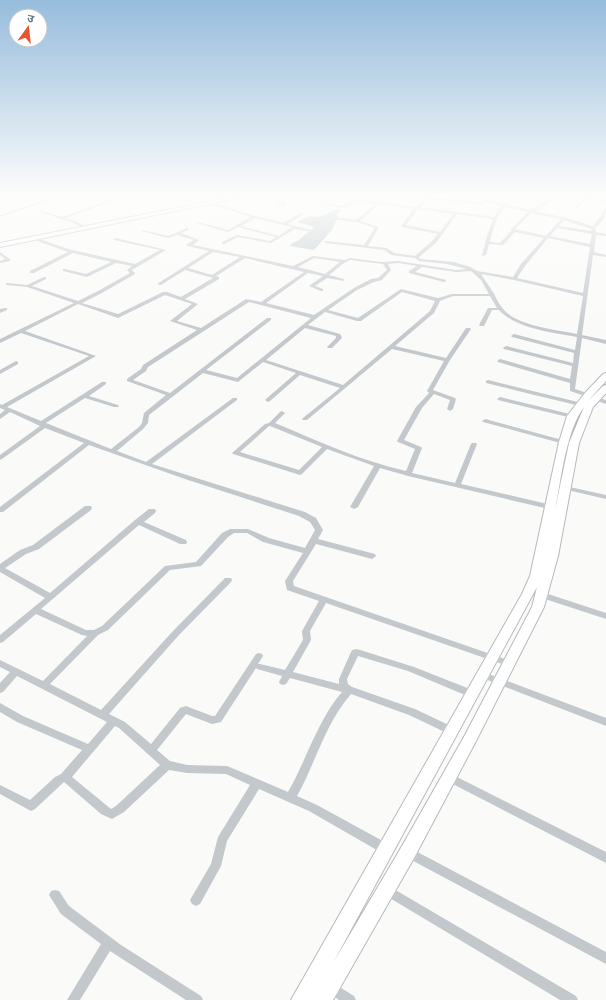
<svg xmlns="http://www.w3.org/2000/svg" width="606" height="1000" viewBox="0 0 606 1000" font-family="'Sofia Sans Condensed','Noto Sans Devanagari',sans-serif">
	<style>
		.water { fill: #bbc7cb }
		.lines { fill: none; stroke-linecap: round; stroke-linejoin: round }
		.secondary-casing { stroke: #b3babf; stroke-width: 2 }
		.primary-casing { stroke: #b5babe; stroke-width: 2 }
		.minor { fill: #c3c8cc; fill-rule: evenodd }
		.secondary { fill: #fff; fill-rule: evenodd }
		.primary { fill: #fff; fill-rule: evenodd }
	</style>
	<rect width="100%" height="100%" fill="#fafaf8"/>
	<path class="water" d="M337,209L342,210L337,215L338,217L332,230L314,250L290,246L291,244L299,240L314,227L297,222L309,216L318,217Z"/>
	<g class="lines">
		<g class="secondary-casing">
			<path id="secondary" d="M232,197H243L0,247V243Z"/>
		</g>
		<g class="primary-casing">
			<path id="primary" d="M606,373V381L587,402L603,386L606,385V393L593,407L579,443L558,556L544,607L475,743L414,858L333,1000H312L314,996L312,1000H291L522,594L530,576L559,442L567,416L585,393L603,374ZM584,407L569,443L555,510C561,480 566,431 584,407ZM537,587L532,607L465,735L402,846L333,963Z"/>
		</g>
		<path class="minor" d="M5,197H10L0,202V200Z
			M54,197L57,198L0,217V215Z
			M99,197H104L113,201L66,218L86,226V228H84L71,222L40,212L42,211L62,217L107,201Z
			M214,197H218L222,201L219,202Z
			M292,197H298L281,202L286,204V206H284L275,202Z
			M303,197C314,197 339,209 346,204C349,203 351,200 354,199L377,202L383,197H387L381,202L416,207L427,197H429L483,203L485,204L483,205L429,199L420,207L494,217L501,206L469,197H475L530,210L542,203L519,197H526L545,202L552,197H556L547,204L534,211L571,219L592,226L595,224L604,210L606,209C606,216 601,224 595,228L596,232L606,234V236L596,235L594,252L606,255V257L593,255L582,335L606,340V344L582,338L575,389L590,394V396L588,397L570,391V383L498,362L497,361L500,359L570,379L572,366L504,349L503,348L506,346L573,363L574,353L512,337L511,336L514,334L575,350L577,337C552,332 517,329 499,310H492L484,326H480L479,325L488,308H497L490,296H453L440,301L434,313L395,346L446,358L466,328H470L471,329L450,360L433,390L455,398L456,399L453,409L450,411L447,409L450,400L434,394L422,408L404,440L421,447L422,448L412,473L455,483L471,444L472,443H476L477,444L461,484L552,505L553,507L549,509L408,476L380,468L358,507L354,509L350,507L374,466L327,449L302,474L300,475L233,454L232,453L265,424L269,423L280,412L282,411L285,413L275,423C318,441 361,461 406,471L415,449L398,442L397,441L416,407L429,393L427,391L444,361L392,349L307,420H303L302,419L303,418L340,388L300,375L270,401L268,402L265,400L266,399L296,373L263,362L238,382L203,373L149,415L148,423L143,429L117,451L146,462L233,398H237V400L152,464L305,512L316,518L323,530L318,539L375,554L376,556L372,559L316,544L293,581L294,586L511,661L512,663L511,665L508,666L505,665L326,603L310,631L311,640L293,672L339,684V679L351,652L352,650L357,649L414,667L475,691L477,694L475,697L472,698L408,671L358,656L347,679L348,684L352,687L415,709L455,728L457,731L455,734L452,735L449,734L409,715L351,694C325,724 316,762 297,796L317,805L390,845L391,849L390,853L386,854L382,853L309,811L259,789L227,841L221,866L200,904L196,906L192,904L190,900L211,864L218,837L250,785L226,774L187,773L169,770L124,812L112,819L101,814L64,782L35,809L31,811L0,794V785L30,800L55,777L61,774L82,750L17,722L0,712V703L23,716L88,744L107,722L17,676L3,692L0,693V683L10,672L0,667V660L43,681L87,636L82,635L36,614L3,642L0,643V635L45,598L0,572V564L20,550L33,545L85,506H91L92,508L91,510L39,549L26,554L5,568L50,593L135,520L149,509H155L156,511L155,513L144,522L186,540L187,542L186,544H180L139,525L41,609L86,630H94L102,626L165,566L196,562L222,533L230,529H248L269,538L305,548L315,530L310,522L299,516L185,479L89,445L3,512H0V507L84,443L45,428L2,459L0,460V455L40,426L10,412L0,419V414L5,410L0,408V404L2,405L89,356L21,333L0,343V339L74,303L27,287L7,285L5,284L7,283L27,285L44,277H46V279L32,286L78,301L98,291L130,273L127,270L132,266L116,263L87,277L63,271V269H65L86,274L111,262L73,253L34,273H30V271L68,252L32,239V238L34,237L68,249L135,264L160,250L114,240V239L116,238L166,250L132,270L135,273V274L102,293L82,303L118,314L163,292H167L181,297L213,278L185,270L161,285L157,284L209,251L187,246V244L194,240L177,235L168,238L141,231L143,230L168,236L187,228H188V230L181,233L199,240L193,245L293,266L313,256L344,260L350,258L381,262L398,261L456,270L467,269L447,264L419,261L415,258L391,255L384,250L326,243L324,242L326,241L364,245L375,228L357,222L332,219L317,233L295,229L271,243L238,237L224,244H222V242L237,235L270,241L276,237L238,227L228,232L196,223L198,222L228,230L251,217L210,204V202H211L255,216L283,223L301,213H303V215L287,224L316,231L330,217L356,220L375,204L355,201L348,207L340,208ZM379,204L414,209L402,225V227L438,234L432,241L415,256L394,253L387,248L368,246L379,227L360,221ZM505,207L528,212L511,229V231L500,243L490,242C493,230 496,216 505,207ZM418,209L453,214L440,232L406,225ZM531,213L561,219L546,236L515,229ZM457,214L493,219L487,236L482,256L486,255L489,244L503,245L515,232L544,238L521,264L513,277L477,271L470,267L454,262L420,259L419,257L436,243ZM255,218L292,227L279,236L241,226ZM564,220L591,229L592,231L559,226ZM557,228L592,234L590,244L550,236ZM548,238L590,247L583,293L517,278L525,266ZM213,252L240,257L212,275L188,268ZM245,258L304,272L261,302L246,299L201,328L177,321L198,304L185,299L219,279V277L216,276ZM314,258L340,262L325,274L298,267ZM350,260L383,264L387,270L378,278L371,279L354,288L314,315L266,303L308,273L323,276L309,286L321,291H323V289L315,286L327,278L344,281V279L329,275L344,263ZM398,263L417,266L409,271V273L444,282L446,281V280L415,272L422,267L456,272L471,271L481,280L489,294H452L438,298L401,289L358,318L328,310L357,290L374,282L382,280L391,270L388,264ZM481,274L514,280L583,296L577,334C557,330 519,326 505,311C501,307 498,302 495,296V295ZM402,292L435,301L430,311L343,385L266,360L305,328L336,336V338L327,347L328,348H332L342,338L340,334L308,325L325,312L357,321H361ZM165,295L192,304L170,321L197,330L143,365L141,369L127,379V381L166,395L144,413L142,423L139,427L111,449L46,423L85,398L114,407H118L119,406L118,405L89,396L106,384V382H102L41,421L7,407L96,356L25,331L78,304L118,318ZM249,302L311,318L237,378L206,370L271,320V318H267L170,393L133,380L146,371L148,367ZM269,426H270L322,447L299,470L240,452ZM234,533H247L263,542L303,553L285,581L287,590L319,601L302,631L303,640L285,670L260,664H258L263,656L262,654L259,653L256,654L215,716H212L186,706L180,708L151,744L125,722L109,714L179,635L231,582L232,580L231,578H225L173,631L101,710L50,684L98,635L108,630L170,570L201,566L228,537ZM256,668L257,669L282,676L279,682L280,684L283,685L286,684L290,678L342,692C317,721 307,759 288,792L227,766L187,765L170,761L157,750L186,714L212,724L221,722ZM115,726L119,728L160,765L116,806L111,809L72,777Z
			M585,197L606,201V203L587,199L577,209H575V207Z
			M0,252L10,259V261L0,263V261L5,259L0,255Z
			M5,308H7V310L0,313V309Z
			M16,361L18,362V364L0,374V370Z
			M488,380L582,403L583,404L580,406L486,383V381Z
			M500,397L574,415L575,416L572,418L498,400L497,399Z
			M596,397L606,400V404L594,400V398Z
			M485,419L566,441L567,442L564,444L483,422L482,421Z
			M565,486L606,495V499L563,489L562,488Z
			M542,592L606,613V619L539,597L538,595L539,593Z
			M483,672L606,718V726L480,677L479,675L480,673Z
			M449,773L606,852V863L445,780L444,777L445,774Z
			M408,847L606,952V964L404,856L403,852L404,848Z
			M387,885L576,996L578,1000H560L383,894L381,890L383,886Z
			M55,890L59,891L69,906L121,945L201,996L203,1000H186L110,951L80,1000H67L101,944L61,914L49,895L51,891Z
			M330,981L354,996L356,1000H339L326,991L324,987L326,983Z"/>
		<use href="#secondary" class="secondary"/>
		<use href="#primary" class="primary"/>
	</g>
	<linearGradient id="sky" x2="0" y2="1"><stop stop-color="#96bcdc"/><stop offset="0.58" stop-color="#fdfdfc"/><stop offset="1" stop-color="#fdfdfc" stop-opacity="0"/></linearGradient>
	<rect width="606" height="337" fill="url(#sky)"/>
	<g transform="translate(28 28) rotate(15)"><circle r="19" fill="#ffffff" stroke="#c1c8cd"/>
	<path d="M0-3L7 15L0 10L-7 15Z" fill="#e4572e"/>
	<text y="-6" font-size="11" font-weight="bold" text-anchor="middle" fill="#657683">उ</text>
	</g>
</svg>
